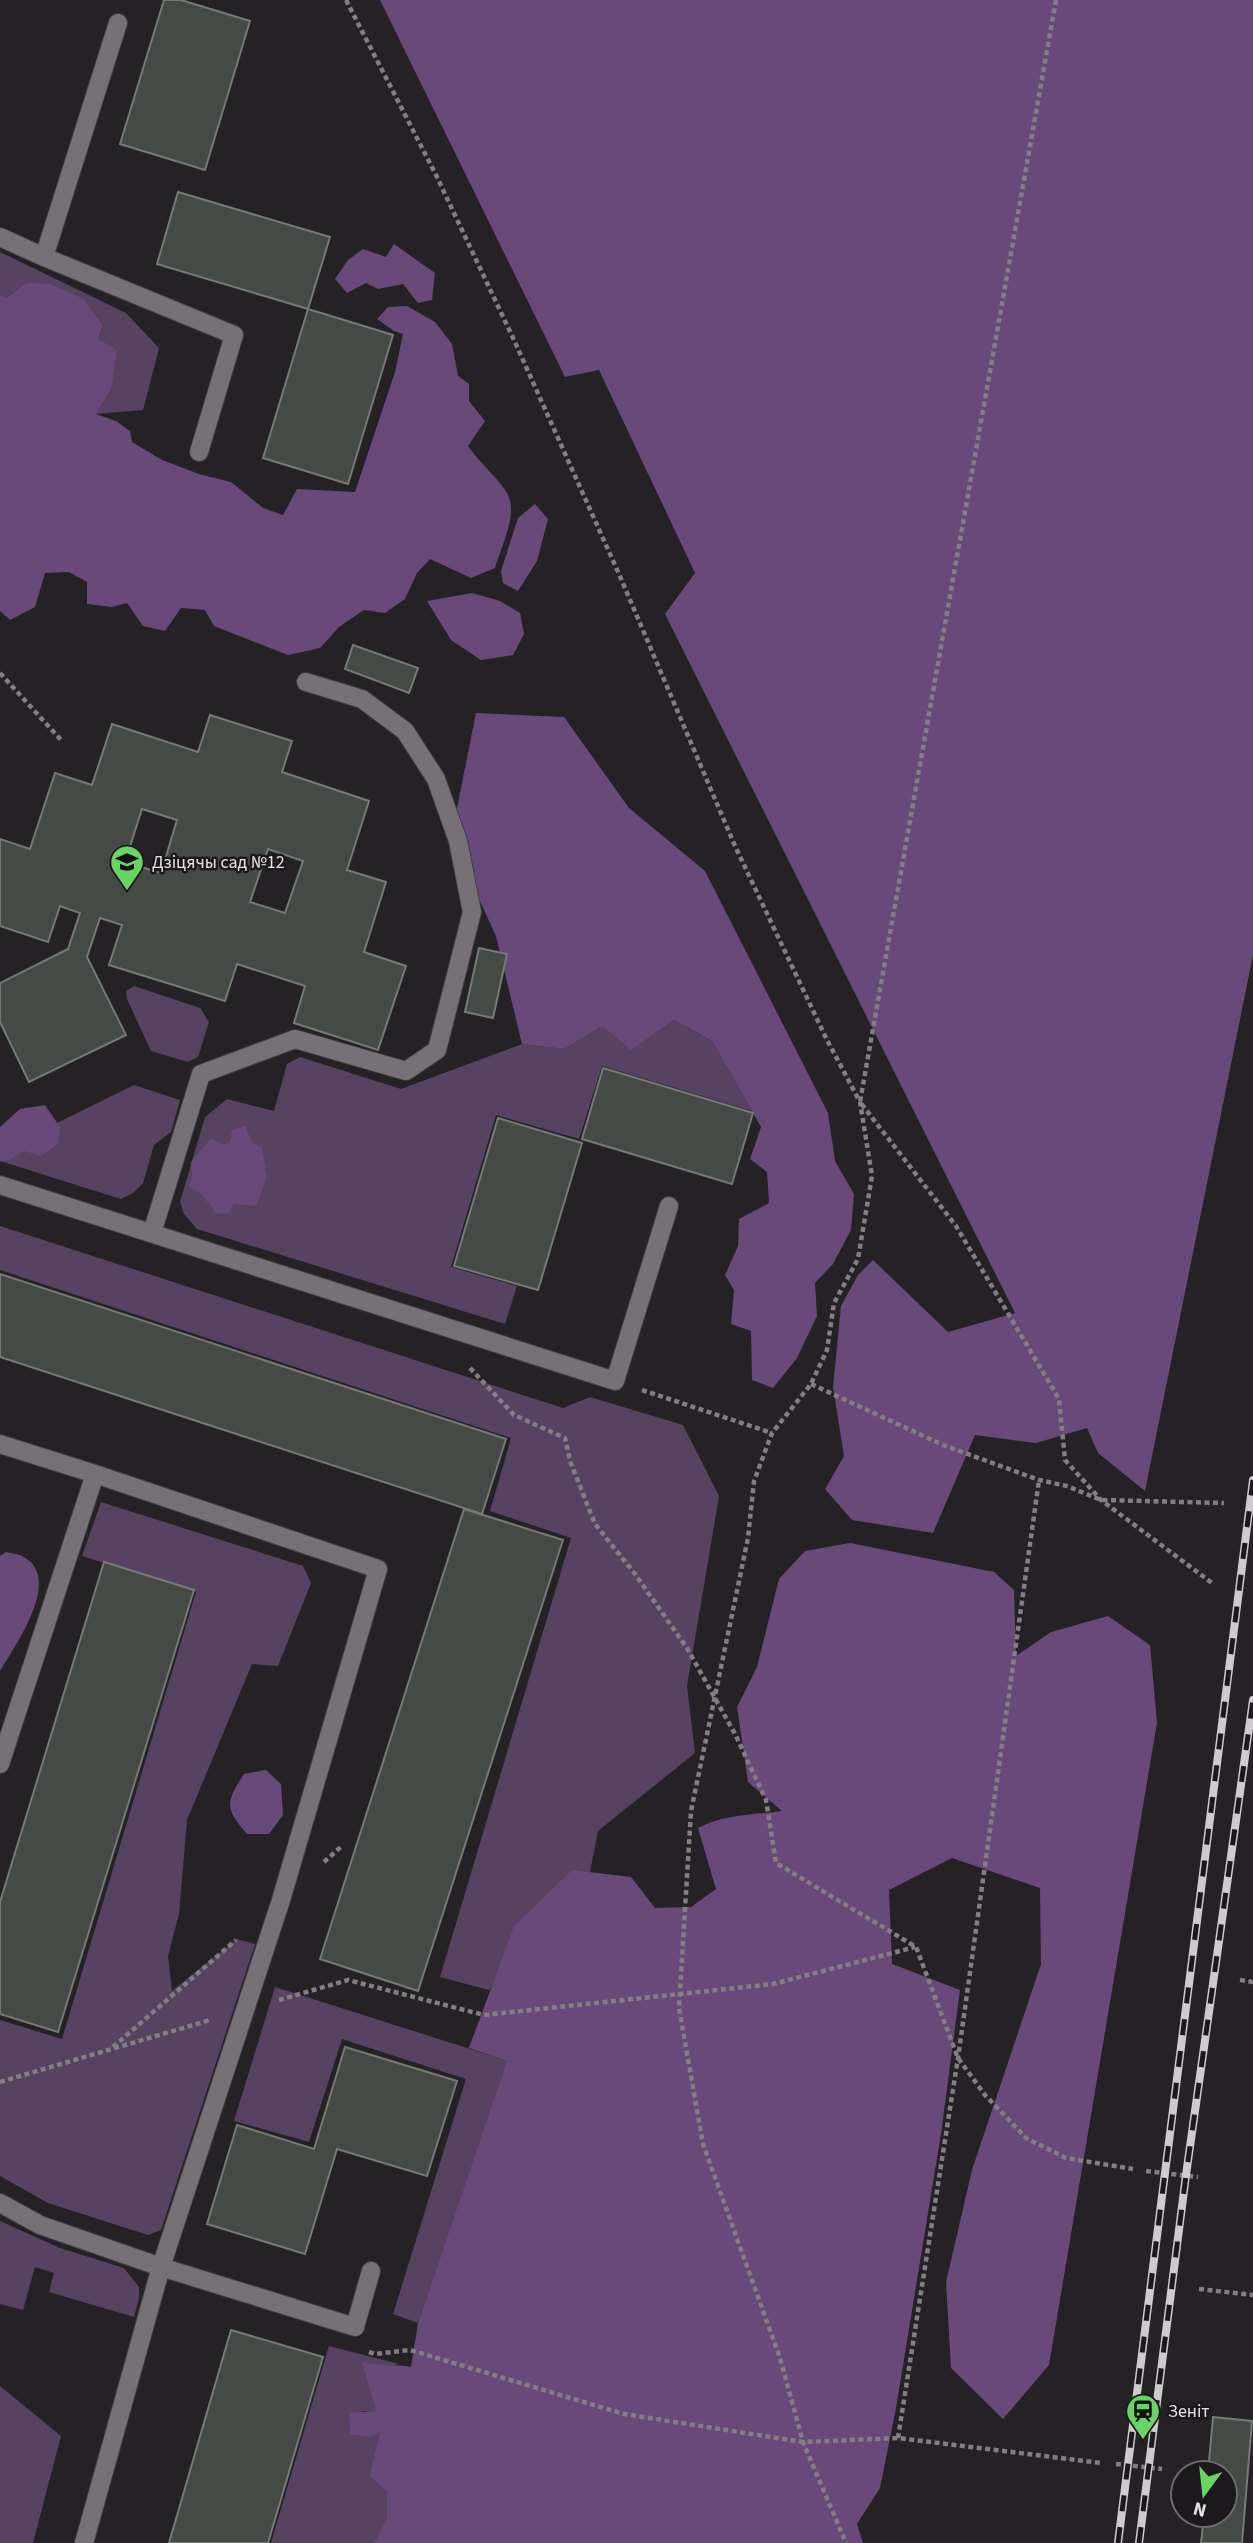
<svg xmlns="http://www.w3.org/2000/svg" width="1253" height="2543" viewBox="0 0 1253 2543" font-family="'Source Sans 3',sans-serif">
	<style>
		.green { fill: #574262 }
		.forest { fill: #69487a }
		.building { fill: #464a46; stroke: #767a76; stroke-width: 2; fill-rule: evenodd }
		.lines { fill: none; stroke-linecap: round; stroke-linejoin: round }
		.lane-casing { stroke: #424043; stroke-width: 20 }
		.path { stroke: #817f82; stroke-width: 4.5; stroke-dasharray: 5 3.5; stroke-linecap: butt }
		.lane { stroke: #757176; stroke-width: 18 }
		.rail-casing { stroke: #cdcbce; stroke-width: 8 }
		.rail { stroke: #1c191d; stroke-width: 5; stroke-dasharray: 16; stroke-linecap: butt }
		.labels { text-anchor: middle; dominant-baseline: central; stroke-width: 5; stroke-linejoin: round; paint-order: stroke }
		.poi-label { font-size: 18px; fill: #e5e3e6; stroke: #1c191d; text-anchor: start }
	</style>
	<rect width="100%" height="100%" fill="#252226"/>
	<path class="green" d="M0,252L126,313L159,348L143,410L96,414L111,390L98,339L103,325L84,299L26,283L6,298L0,295Z
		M134,986L200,1008L209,1022L198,1057L188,1062L151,1051L127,999L126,991Z
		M674,1020L712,1041L752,1111L602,1066L579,1139L496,1115L451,1267L517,1286L505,1324L197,1229L184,1214L180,1202L205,1117L227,1099L274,1111L287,1064L300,1057L401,1089L522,1044L564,1049L602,1025L631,1049Z
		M134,1085L180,1100L171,1132L154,1145L143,1183L133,1193L121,1199L0,1161V1151Z
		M0,1226L563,1408L590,1397L683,1425L719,1496L687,1686L695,1753L598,1831L590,1872L489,1990L440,1977L571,1538L490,1511L511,1438L0,1270Z
		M101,1502L303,1566L311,1583L278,1666L252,1664L187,1820L179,1914L168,1956L172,1991L237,1939L255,1944L161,2230L148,2235L48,2203L0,2176V2020L62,2039L196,1592L82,1556Z
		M275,1987L508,2061L418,2323L393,2314L466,2079L342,2039L309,2142L234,2121Z
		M0,2221L60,2248L124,2268L139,2287V2298L134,2317L49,2292L54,2273L35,2267L23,2310L0,2304Z
		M329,2346L399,2364L385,2367L376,2412L362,2411L381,2431L369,2477L387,2491V2517L374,2543H271Z
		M0,2386L61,2436L33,2543H0Z"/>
	<path class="forest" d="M380,0H1253V955L1145,1491L1098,1453L1087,1428L1036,1443L975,1435L933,1533L852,1520L825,1489L844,1456L833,1387L841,1306L858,1275L873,1260L948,1332L1015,1313L665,614L695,573L599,370L565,377Z
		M394,244L435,273L432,300L418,303L403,284L378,289L366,283L347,293L335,279L348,260L363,249L386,257Z
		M26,283L50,284L84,299L103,325L98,339L117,350L111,390L96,414L116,421L130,431L132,442L162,460L199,474L231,482L263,508L283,515L297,489L355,492L395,372L403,334L394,331L377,319L388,307L407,306L435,322L452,344L458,376L469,384V401L485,421L468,446C479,462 498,478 507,493C519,513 501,547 495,568L471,578L430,559L417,573L405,599L385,613L364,610L339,627L320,648L288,655L214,626L205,610L181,608L165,631L143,626L127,603L112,607L87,604V582L69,572L45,573L35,607L10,620L0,611V295L6,298Z
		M535,504L548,519L537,561L518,591L503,583L501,571L518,518Z
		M472,593L500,601L520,613L524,634L513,655L481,660L451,640L427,601Z
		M476,713L564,717L629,808L705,871L828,1113L835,1161L854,1194L851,1230L833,1264L815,1283L817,1316L797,1358L773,1388L752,1380L751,1331L731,1324L734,1290L725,1275L738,1246L739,1219L769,1203L767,1172L750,1159L761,1127L712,1041L674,1020L631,1050L602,1026L564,1049L522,1044L496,936L451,838Z
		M45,1105L60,1127L58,1144L41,1156L24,1151L9,1160L0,1161V1127L20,1109Z
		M245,1126L252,1142L262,1148L267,1178L256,1206L234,1204L229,1213L217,1214L202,1195L189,1186L192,1175L191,1162L211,1138L224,1145L230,1142L232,1130Z
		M850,1543L994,1572L1014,1590L1016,1656L1051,1632L1108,1616L1150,1645L1157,1723L1049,2365L1003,2419L951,2368L946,2282L972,2170L1041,1964L1040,1888L952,1858L889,1890L892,1964L960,1990L941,2134L896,2408L880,2488L857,2524L863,2543H374L387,2517V2491L369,2477L380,2432L369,2437L350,2434L349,2413L376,2411L362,2362C380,2366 395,2364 411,2367L418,2323L507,2061L469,2048L514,1926L572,1870L631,1877L655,1908L691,1907L716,1889L698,1828C725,1814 753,1815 782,1811L748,1782L737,1707L757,1667L779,1579L805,1551Z
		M6,1552C11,1553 18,1554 22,1556C65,1577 14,1647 0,1671V1556Z
		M266,1770L281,1784L283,1815L269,1834H247C224,1808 226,1802 244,1774Z"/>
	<path class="building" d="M164,0H181L250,21L205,170L120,144Z
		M178,192L330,237L308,309L157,264Z
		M308,309L393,335L348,484L263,458Z
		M353,645L418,668L409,693L345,669Z
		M210,715L292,741L282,772L369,801L347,870L386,882L364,952L406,966L378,1050L294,1023L305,986L237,964L225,1001L109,965L122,925L100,918L87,957L126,1035L29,1082L0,1022V983L68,949L80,913L60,906L48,942L0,926V839L30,849L55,773L92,785L112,724L198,752ZM142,809L177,820L161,873L125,862ZM268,849L303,861L285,913L250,902Z
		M479,948L507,954L493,1018L465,1012Z
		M603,1068L753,1113L732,1184L582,1139Z
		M498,1118L582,1143L538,1290L454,1266Z
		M0,1274L506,1439L482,1514L0,1357Z
		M464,1509L563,1540L418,1991L320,1959Z
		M104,1562L194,1590L58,2032L0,2014V1902Z
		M345,2047L457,2081L427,2176L337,2149L305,2254L207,2224L237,2125L314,2149Z
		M231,2330L323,2357L268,2543H169Z
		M1213,2417L1252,2421L1242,2543H1201L1204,2515H1225V2473H1208Z"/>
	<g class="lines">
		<g class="lane-casing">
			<path id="lane" d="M0,237L44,257L118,23
				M44,257L234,335L199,452
				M0,1185L615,1381L669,1206
				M152,1233L201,1074L295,1039L406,1071L437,1050L472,912L458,841L436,779L405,731L362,699L306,682
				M0,1444L95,1474L378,1569L281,1900L161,2267L84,2543
				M0,1764L95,1474
				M0,2203L40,2225L161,2267L355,2327L371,2271"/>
		</g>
		<path class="path" d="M346,0L436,175L514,340L619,574L735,846L826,1038L860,1102L872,1176L858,1259L834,1303L827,1350L811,1384L772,1433L754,1481L748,1538L691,1811L679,2008L703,2144L780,2358L803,2442L846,2543
			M1056,0L860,1102L956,1226L1059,1399L1065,1460L1101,1500L1212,1583
			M0,673L62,741
			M470,1368L514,1415L565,1438L570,1461L595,1524L635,1574L687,1648L735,1734L766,1800L776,1863L916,1947L958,2058L985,2095L1026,2138L1066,2158L1133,2169
			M811,1384L943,1445L1039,1480L1067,1486L1101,1500L1224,1503
			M642,1390L772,1433
			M324,1862L343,1845
			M1240,1980L1253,1982
			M279,2000L348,1980L484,2015L773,1984L915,1947
			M113,2047L236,1940
			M0,2082L210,2020
			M1146,2171L1198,2177
			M1199,2289L1253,2295
			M369,2352L375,2354L410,2350L624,2414L803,2442L898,2438L1101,2463
			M898,2438L958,2058L1039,1480
			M1116,2464L1162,2469"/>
		<use href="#lane" class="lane"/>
		<g class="rail-casing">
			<path id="rail" d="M1118,2543L1253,1480
				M1139,2543L1186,2175L1253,1700"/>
		</g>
		<use href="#rail" class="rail"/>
	</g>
	<defs>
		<g id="school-pin" transform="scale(1.75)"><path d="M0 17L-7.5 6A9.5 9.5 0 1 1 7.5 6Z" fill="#69d364" stroke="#1c191d"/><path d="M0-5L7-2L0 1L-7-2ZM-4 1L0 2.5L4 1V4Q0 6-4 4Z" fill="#111"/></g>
		<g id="station-pin" transform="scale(1.75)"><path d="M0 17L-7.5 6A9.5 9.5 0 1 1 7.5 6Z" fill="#69d364" stroke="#1c191d"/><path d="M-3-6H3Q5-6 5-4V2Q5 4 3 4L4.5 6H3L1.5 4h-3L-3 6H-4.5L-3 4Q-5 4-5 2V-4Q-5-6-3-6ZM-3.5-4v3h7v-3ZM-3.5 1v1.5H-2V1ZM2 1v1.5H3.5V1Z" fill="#111"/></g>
	</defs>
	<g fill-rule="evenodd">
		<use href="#school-pin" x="127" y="862"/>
		<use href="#station-pin" x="1143" y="2411"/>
	</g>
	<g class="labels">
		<g class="poi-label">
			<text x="152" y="862">Дзіцячы сад №12</text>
			<text x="1168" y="2411">Зеніт</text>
		</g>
	</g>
	<g transform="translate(1204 2494) rotate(195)"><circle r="33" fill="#1c191d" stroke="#6c6a6d" stroke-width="2"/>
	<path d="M0-5L12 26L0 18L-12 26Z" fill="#69d364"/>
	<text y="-10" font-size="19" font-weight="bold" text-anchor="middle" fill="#e5e3e6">N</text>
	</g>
</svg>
